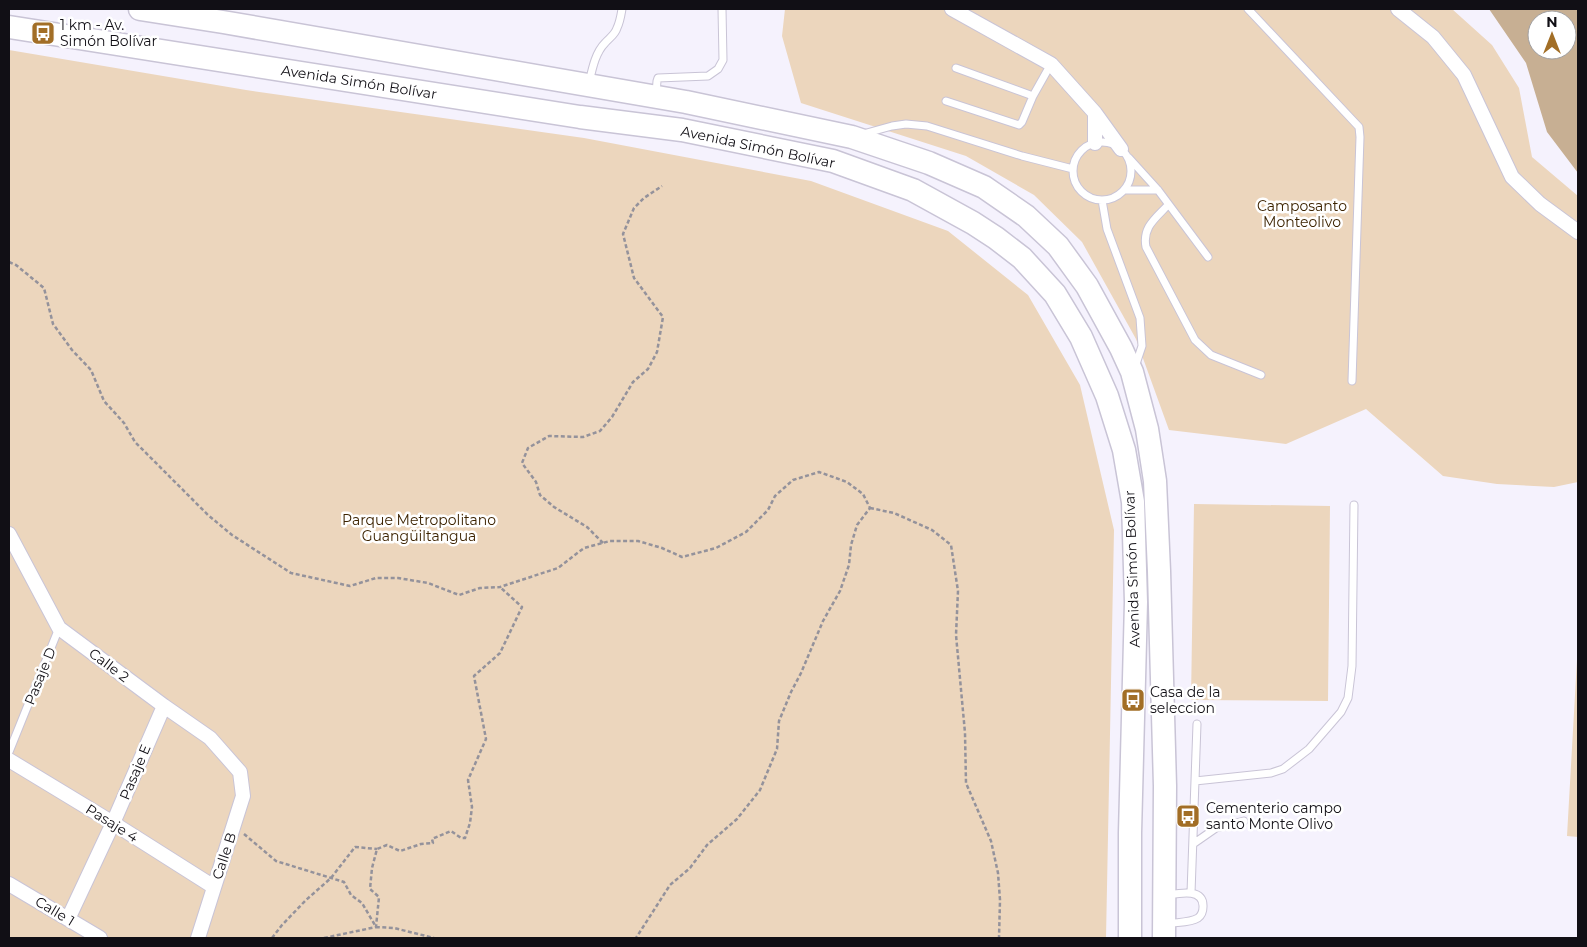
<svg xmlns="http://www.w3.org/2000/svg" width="1587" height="947" viewBox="0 0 1587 947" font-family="Montserrat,sans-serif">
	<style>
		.green { fill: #ecd6bd }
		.forest { fill: #c7af93; fill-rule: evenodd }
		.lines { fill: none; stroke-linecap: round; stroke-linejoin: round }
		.service-casing { stroke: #c9c4d6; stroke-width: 9 }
		.minor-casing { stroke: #c9c4d6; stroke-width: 16 }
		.trunk-casing { stroke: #c9c4d6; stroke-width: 25 }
		.path { stroke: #94929b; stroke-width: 2.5; stroke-dasharray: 4 2.5; stroke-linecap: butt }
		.service { stroke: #fff; stroke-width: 7 }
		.minor { stroke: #fff; stroke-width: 14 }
		.trunk { stroke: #fff; stroke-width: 22 }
		.labels { text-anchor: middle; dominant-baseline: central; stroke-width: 5; stroke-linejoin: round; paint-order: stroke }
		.poi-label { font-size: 14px; fill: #110f15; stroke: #fff; text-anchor: start }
		.street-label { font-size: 14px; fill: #110f15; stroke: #fff }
		.park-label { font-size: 14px; fill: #3c2300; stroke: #fff }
	</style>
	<rect width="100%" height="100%" fill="#f5f2fd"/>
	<path class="green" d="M785,9H1452L1492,45L1519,88L1532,157L1578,196V482L1554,487L1497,484L1443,476L1366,409L1286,444L1169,430L1136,339L1082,242L1034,195L966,156L801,103L782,36Z
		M9,50L246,90L584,138L811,181L948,231L1028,295L1080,385L1114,530L1106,938H9Z
		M1194,504L1330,506L1328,701L1191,700Z
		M1578,642V837L1567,836Z"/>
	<path class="forest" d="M1489,9H1578V173L1547,132L1526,63ZM1537,20H1567V50H1537Z"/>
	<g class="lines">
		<g class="service-casing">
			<path id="service" d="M1248,9L1359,127L1360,137L1352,381
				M956,68L1033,96
				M589,83C592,70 595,53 605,43C609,38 615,35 617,28C620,22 621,15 622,9
				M656,94L657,81L658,78L708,76L718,69L723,60L722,9
				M946,101L1019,125L1022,122L1033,96L1051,64
				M863,134L892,126L906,124L927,126L1022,156L1073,169
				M1073 171a29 29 0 1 1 58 0a29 29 0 1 1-58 0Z
				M1129,158L1158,190L1208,257
				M1124,190H1158
				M1102,200L1107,229L1140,318L1142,346L1135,367
				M1168,205C1156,218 1142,227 1146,247L1195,340L1211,355L1261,375
				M9,752L59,628
				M1195,781L1271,773L1283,769L1309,749L1341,712L1348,698L1352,666L1354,505
				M1193,844L1216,828L1244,821
				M1191,893L1197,724
				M1167,924C1176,922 1190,923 1198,918C1202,915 1203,911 1203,907C1204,888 1180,893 1168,895"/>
		</g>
		<g class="minor-casing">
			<path id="minor" d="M952,9L1051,64L1095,113L1121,149
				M1398,9L1433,37L1464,75L1512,177L1540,204L1578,232
				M1095,113V143
				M9,534L59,628L164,706L210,738L240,772L243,796L198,938
				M9,760L113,823L214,887
				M9,884L100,938
				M68,919L113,823L164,706"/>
		</g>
		<g class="trunk-casing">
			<path id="trunk" d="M140,9L223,22L686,102L852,137L929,163L984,187L1026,216L1058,246L1087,286L1121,348L1132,372L1147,429L1155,481L1159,571L1165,786L1164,938
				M9,27L580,117L682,130L833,161L913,190L973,223L996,238L1022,258L1055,294L1081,337L1107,396L1124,450L1133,502L1136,602L1130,833V938"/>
		</g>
		<path class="path" d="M9,262L16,265L44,288L53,324L72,350L91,370L104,401L124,423L135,442L208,515L232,535L291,573L350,586L376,578H398L428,583L459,595L480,588L500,587L558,568L584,548L610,541H638L662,548L682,557L716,548L746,532L768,510L775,496L793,480L819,472L847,482L863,494L870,508L857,525L851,545L849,565L840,591L823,621L801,673L791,692L779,721L777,749L760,790L737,819L707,845L690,868L670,885L636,938
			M870,508L894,513L932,530L951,545L958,591L956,635L965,733L966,783L991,841L998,873L1000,900L999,938
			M603,543L587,527L554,507L540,495L536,482L522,463L528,448L549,436L583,437L600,431L612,417L633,382L648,369L657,352L663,317L634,278L623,234L634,208L644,198L662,186
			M244,834L276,861L344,882L351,895L362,903L376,927L394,928L434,938
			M272,938L282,925L306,900L331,878L355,847L377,849
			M324,938L376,927L379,897L370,889L372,868L377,849L387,845L400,851L421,844L433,843L432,839L451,831L461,838H465L470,823L472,807L468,780L486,739L474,676L500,653L522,607L500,587"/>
		<use href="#service" class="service"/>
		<use href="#minor" class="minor"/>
		<use href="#trunk" class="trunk"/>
	</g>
	<defs>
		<g id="bus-square" transform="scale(1.25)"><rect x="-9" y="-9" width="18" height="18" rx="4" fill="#a26e26" stroke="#fff"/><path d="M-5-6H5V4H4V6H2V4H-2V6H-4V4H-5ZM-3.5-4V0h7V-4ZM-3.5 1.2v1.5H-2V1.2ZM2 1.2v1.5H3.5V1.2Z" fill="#fff"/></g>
	</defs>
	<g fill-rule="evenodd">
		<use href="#bus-square" x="43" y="33"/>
		<use href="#bus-square" x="1133" y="700"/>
		<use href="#bus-square" x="1188" y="816"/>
	</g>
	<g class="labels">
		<g class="poi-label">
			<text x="60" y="25">1 km - Av.<tspan x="60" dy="16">Simón Bolívar</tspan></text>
			<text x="1150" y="692">Casa de la<tspan x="1150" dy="16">seleccion</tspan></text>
			<text x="1206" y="808">Cementerio campo<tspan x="1206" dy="16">santo Monte Olivo</tspan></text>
		</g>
		<g class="street-label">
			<text transform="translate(359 82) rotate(9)">Avenida Simón Bolívar</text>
			<text transform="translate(758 147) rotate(12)">Avenida Simón Bolívar</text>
			<text transform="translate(1132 569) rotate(-92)">Avenida Simón Bolívar</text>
			<text transform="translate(109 665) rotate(37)">Calle 2</text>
			<text transform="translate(40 676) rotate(-68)">Pasaje D</text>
			<text transform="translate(135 772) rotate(-67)">Pasaje E</text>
			<text transform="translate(112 823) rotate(32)">Pasaje 4</text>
			<text transform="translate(224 856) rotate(-72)">Calle B</text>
			<text transform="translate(55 911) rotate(31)">Calle 1</text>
		</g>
		<g class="park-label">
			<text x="1302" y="206">Camposanto<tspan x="1302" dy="16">Monteolivo</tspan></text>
			<text x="419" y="520">Parque Metropolitano<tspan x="419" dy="16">Guangüiltangua</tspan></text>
		</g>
	</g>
	<rect width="1587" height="947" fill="none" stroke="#110f15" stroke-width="20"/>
	<g transform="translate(1552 35)"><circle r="24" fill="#ffffff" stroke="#a09fa1"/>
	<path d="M0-4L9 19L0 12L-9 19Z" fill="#a26e26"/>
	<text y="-8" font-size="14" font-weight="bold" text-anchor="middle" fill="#110f15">N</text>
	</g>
</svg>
